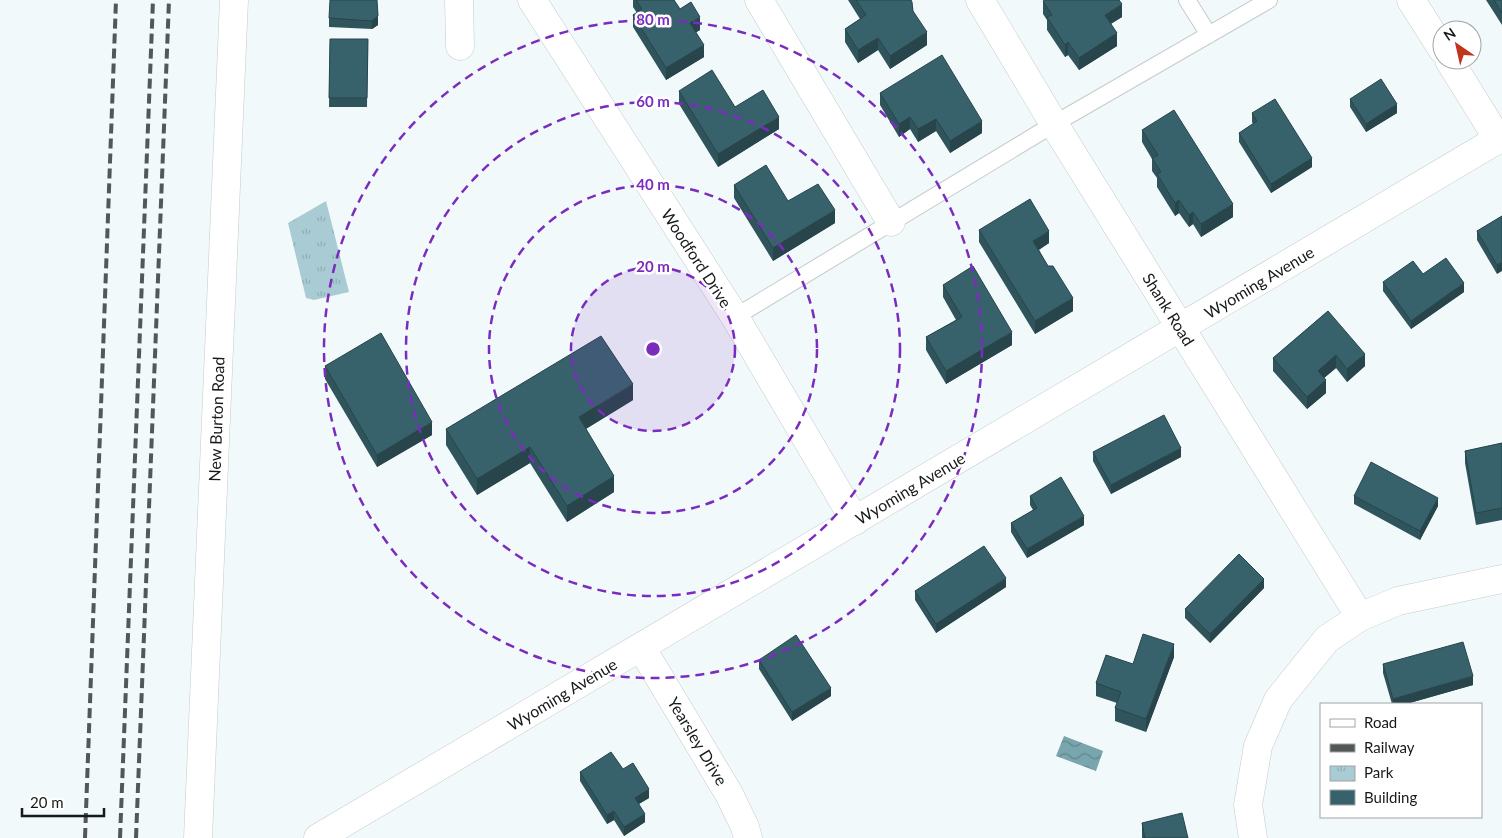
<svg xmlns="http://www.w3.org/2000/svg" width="1502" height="838" viewBox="0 0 1502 838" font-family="Lato,sans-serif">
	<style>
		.park { fill: url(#park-tufts) }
		.water { fill: url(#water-waves) }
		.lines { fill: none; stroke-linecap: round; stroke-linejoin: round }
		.lane-casing { stroke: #c4cbcc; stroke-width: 18 }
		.street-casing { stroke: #c4cbcc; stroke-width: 29 }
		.secondary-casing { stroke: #c4cbcc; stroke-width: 29 }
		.lane { stroke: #fff; stroke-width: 16 }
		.street { stroke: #fff; stroke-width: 28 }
		.secondary { stroke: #fff; stroke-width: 28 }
		.rail { stroke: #535758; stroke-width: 4; stroke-dasharray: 10 5; stroke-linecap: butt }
		.wall { fill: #30545c }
		.shaded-wall { fill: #27454b }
		.building { fill: #38626b; stroke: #27454b }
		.ring { fill: none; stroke: #7b2cbf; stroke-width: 2.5; stroke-dasharray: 9 6 }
		.labels { text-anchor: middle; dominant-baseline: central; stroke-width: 5; stroke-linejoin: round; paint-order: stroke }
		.street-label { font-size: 16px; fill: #171a1a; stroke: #fff }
		.centre { fill: #7b2cbf; stroke: #fff; stroke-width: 2.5 }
		.ring-label { font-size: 15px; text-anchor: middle; font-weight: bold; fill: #7b2cbf; stroke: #fff; stroke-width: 5; stroke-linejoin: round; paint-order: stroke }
	</style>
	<defs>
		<pattern id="park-tufts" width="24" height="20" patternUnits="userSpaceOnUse" patternTransform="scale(1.25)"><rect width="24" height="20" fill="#a9cbd3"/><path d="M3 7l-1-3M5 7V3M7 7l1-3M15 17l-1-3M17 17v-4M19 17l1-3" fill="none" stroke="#91aeb5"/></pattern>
		<pattern id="water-waves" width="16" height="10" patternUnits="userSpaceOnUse" patternTransform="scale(1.25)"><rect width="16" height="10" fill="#78a5ae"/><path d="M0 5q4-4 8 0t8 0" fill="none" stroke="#61868d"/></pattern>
	</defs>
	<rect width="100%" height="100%" fill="#f2f9fb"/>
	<path class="park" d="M326,201L349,292L314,300L306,298L288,223Z"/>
	<path class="water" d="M1064,736L1103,751L1096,771L1056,756Z"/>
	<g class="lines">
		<g class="lane-casing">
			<path id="lane" d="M1187,0L1209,35
				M735,317L1054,124L1269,0"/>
		</g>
		<g class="street-casing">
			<path id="street" d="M459,0L460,46
				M532,0L735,317L855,521
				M759,0L891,222
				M980,0L1054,124L1360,617
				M1411,0L1442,49
				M1449,60L1498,139
				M641,647L729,794L745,827L748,838
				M1253,838L1248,805L1258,746L1278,700L1327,639L1360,617L1398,601L1502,579"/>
		</g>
		<g class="secondary-casing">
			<path id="secondary" d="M198,838L234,0
				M318,838L1502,137"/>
		</g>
		<use href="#lane" class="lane"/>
		<use href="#street" class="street"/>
		<use href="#secondary" class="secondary"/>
		<path class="rail" d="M85,838L116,0
			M120,838L153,0
			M136,838L169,0"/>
	</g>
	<path class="wall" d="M377,0L378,25L372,29L329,27V18Z
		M633,0H674L680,9L700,30L696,32L704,57L666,80L633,27V15L637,13L633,7Z
		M848,0H911L913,11L927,45L890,69L878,50L858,63L845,42V29L860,19Z
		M1486,0H1502V25Z
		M1043,1L1122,17L1111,24L1117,46L1079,70L1068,55L1065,57L1047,30V20L1043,14Z
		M330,39H368L367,107H329Z
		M679,91L735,107L779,129L718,167L679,104Z
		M880,93L982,133L950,153L936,131L918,142L910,129L899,137L880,105Z
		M1350,99L1397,113L1366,132L1350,107Z
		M1252,113L1312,167L1271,193L1239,142V133L1253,124L1252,122Z
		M1142,130L1233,217L1201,237L1193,224L1189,227L1179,213L1175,216L1157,187V178L1152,171V159L1142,142Z
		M734,185L788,201L835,223L773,261L734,198Z
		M1502,216L1497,274L1477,240V231Z
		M979,230L1049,243L1039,250L1073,311L1035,334L979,242Z
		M1423,274L1464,292L1411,329L1383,291V282Z
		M943,285L1012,345L946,384L926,350V337L956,320L943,297Z
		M1328,311L1365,366L1347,382L1336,368L1324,378L1326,393L1307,409L1273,371V358Z
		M325,366L432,435L377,467L325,379Z
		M633,400L586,429L614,492L567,522L530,463L477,495L446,445V429Z
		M1502,443V520L1476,525L1465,463V451Z
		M1093,452L1181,457L1111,494L1093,461Z
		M1030,496L1084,525L1027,558L1011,532V523L1033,510L1030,505Z
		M1354,496L1438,506L1420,540L1354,504Z
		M1006,587L936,633L915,600V591Z
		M1264,588L1210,643L1185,618V609Z
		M1174,657L1146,732L1115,721V708L1117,703L1096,696V683L1133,664Z
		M759,660L831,696L792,721L759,669Z
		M1383,664L1473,685L1406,704H1392L1383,673Z
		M623,769L649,798L639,804L645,822L624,836L614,820L607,824L580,781V772Z
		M1142,823L1188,838H1142Z"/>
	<path class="shaded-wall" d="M1122,4V17L1105,27V15Z
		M378,16V25L372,29V21Z
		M700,17V30L690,36V23Z
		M927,32V45L890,69V56Z
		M1117,33V46L1079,70V58Z
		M878,38V50L858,63V50Z
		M1068,42V55L1065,57V45Z
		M704,45V57L666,80V68Z
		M1397,104V113L1366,132V124Z
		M779,117V129L718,167V154Z
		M910,117V129L899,137V124Z
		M936,119V131L918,142V129Z
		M982,121V133L950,153V141Z
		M1312,158V167L1271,193V184Z
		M1179,200V213L1175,216V203Z
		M1233,204V217L1201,237V224Z
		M835,210V223L773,261V248Z
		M1193,212V224L1189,227V215Z
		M1049,231V243L1033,253V241Z
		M1502,262V271L1497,274V265Z
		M1464,283V292L1411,329V321Z
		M1073,298V311L1035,334V321Z
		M1012,332V345L946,384V371Z
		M1365,354V366L1347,382V369Z
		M1336,355V368L1318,383V371Z
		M1326,380V393L1307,409V397Z
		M633,384V400L579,433V417Z
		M432,422V435L377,467V455Z
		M530,447V463L477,495V479Z
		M1181,448V457L1111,494V485Z
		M614,476V492L567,522V506Z
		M1438,498V506L1420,540V531Z
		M1084,516V525L1027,558V549Z
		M1006,578V587L936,633V624Z
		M1264,579V588L1210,643V634Z
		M1174,644V657L1146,732V719Z
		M1473,676V685L1406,704H1393V699Z
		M831,688V696L792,721V712Z
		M649,789V798L635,806V798Z
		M614,811V820L607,824V815Z
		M645,814V822L624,836V827Z"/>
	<path class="building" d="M330,0H377L378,16L372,21L329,18Z
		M636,0H674L680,9L691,2L700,17L690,23L704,45L666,68L633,15L642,9Z
		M856,0H911L912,2L913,11L927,32L890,56L878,38L858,50L845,29L866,15Z
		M1045,0H1119L1122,4L1105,15L1117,33L1079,58L1068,42L1065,45L1047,17L1052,15L1043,1Z
		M1494,0H1502V13Z
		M330,39H368L367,98H329Z
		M942,55L982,121L950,141L936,119L918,129L910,117L899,124L880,93Z
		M712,70L735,107L763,90L779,117L718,154L679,91Z
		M1381,79L1397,104L1366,124L1350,99Z
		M1275,99L1312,158L1271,184L1239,133L1257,121L1252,113Z
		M1174,110L1233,204L1201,224L1193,212L1189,215L1179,200L1175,203L1157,174L1161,172L1152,158L1158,155L1142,130Z
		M766,165L788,201L818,184L835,210L773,248L734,185Z
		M1030,199L1049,231L1033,241L1048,266H1053L1073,298L1035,321L979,230Z
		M1502,216V262L1497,265L1477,231Z
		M1446,258L1464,283L1411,321L1383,282L1413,261L1423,274Z
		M973,266L1012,332L946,371L926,337L962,317L943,285Z
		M1328,311L1365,354L1347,369L1336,355L1318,371L1326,380L1307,397L1273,358Z
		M381,333L432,422L377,455L325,366Z
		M601,336L633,384L579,417L614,476L567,506L530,447L477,479L446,429Z
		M1164,415L1181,448L1111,485L1093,452Z
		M1502,443V508L1476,513L1465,451Z
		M1371,462L1438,498L1420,531L1354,496Z
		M1061,477L1084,516L1027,549L1011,523L1037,508L1030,496Z
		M984,546L1006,578L936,624L915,591Z
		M1239,554L1264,579L1210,634L1185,609Z
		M1143,634L1174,644L1146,719L1115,708L1121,692L1096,683L1106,655L1133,664Z
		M796,635L831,688L792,712L759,660Z
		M1463,642L1473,676L1393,699L1383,664Z
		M611,752L623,769L633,763L649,789L635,798L645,814L624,827L614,811L607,815L580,772Z
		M1182,813L1188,838H1145L1142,823Z"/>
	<circle cx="653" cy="349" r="82" fill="#7b2cbf" fill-opacity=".12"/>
	<g class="ring">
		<circle cx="653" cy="349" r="82"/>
		<circle cx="653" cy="349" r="164"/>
		<circle cx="653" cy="349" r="247"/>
		<circle cx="653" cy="349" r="329"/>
	</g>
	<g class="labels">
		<g class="street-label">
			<text transform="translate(697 258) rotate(57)">Woodford Drive</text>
			<text transform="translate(1259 282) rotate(-31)">Wyoming Avenue</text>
			<text transform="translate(1169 309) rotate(58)">Shank Road</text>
			<text transform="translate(216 419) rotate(-88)">New Burton Road</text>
			<text transform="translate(910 488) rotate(-31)">Wyoming Avenue</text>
			<text transform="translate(562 694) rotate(-31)">Wyoming Avenue</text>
			<text transform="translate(698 741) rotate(59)">Yearsley Drive</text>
		</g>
	</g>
	<circle cx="653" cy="349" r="8" class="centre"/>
	<g class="ring-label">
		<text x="653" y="25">80 m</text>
		<text x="653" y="107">60 m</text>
		<text x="653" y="190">40 m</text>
		<text x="653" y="272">20 m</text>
	</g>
	<rect x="1320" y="703" width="162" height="115" fill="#ffffff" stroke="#a2a3a3"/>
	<rect x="1330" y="719" width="25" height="8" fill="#ffffff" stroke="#a2a3a3"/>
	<text x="1364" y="728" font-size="15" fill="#171a1a">Road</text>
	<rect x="1330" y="744" width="25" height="8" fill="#535758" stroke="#a2a3a3"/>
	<text x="1364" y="753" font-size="15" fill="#171a1a">Railway</text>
	<rect x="1330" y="766" width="25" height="15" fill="url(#park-tufts)" stroke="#a2a3a3"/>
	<text x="1364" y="778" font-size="15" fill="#171a1a">Park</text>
	<rect x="1330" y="790" width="25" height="15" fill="#38626b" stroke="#a2a3a3"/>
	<text x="1364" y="803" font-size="15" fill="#171a1a">Building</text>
	<g transform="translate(1457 45) rotate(326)"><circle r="24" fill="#ffffff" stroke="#a2a3a3"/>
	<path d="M0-4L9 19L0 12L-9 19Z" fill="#c0351c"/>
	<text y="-8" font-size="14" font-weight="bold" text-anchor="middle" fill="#171a1a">N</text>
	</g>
	<path d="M22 808v8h82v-8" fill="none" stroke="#171a1a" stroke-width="2.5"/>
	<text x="30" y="808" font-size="15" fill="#171a1a" stroke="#ffffff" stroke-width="4" paint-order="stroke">20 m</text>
</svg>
